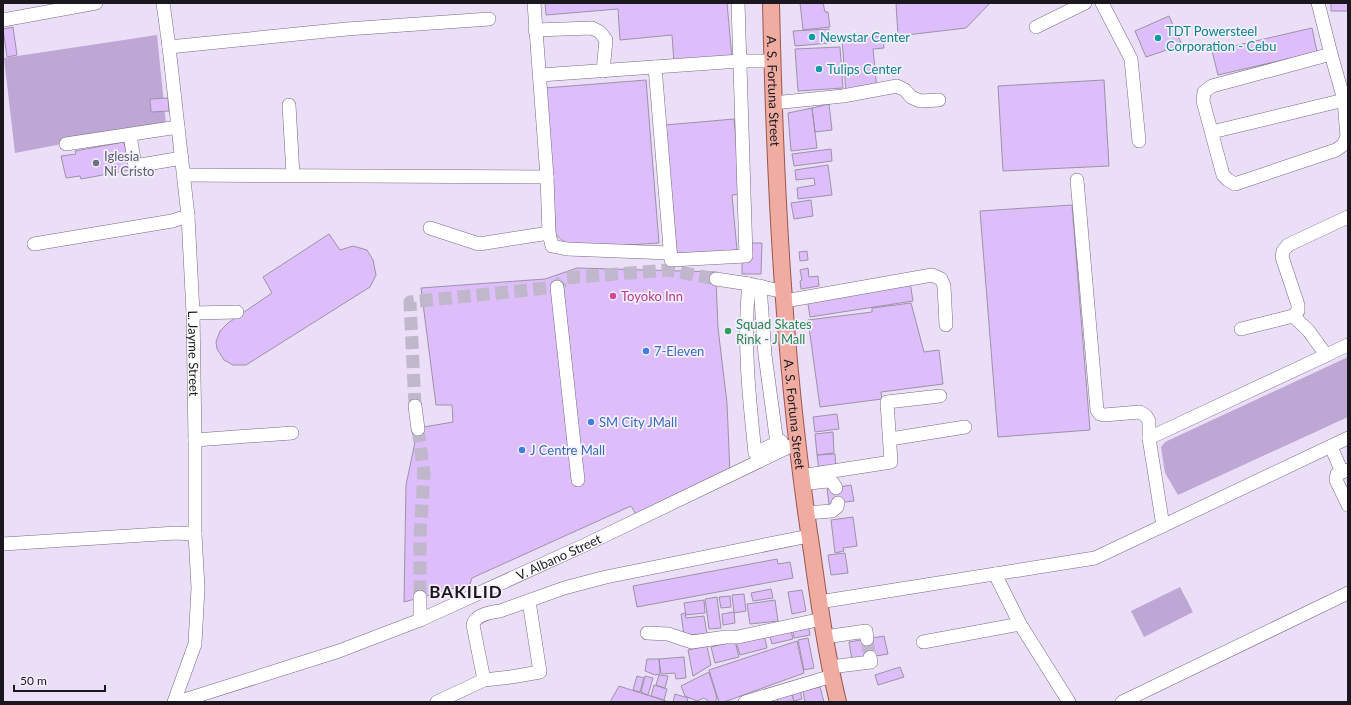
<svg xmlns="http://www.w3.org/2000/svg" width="1351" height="705" viewBox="0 0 1351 705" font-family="Lato,sans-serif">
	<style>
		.green { fill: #bea6d5 }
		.building { fill: #ddbdfa; stroke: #9d92a8 }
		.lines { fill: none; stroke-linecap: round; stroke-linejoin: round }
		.minor-tunnel { stroke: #c1b7cc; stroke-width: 13; stroke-dasharray: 13 6; stroke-linecap: butt }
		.minor-casing { stroke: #766b80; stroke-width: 14 }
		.major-casing { stroke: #9e544b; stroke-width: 18 }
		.minor { stroke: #fff; stroke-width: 13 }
		.major { stroke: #efaca1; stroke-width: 16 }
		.culture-dot { fill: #0f9aa8; stroke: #f6effd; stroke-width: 1.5 }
		.worship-dot { fill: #6b7280; stroke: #f6effd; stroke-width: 1.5 }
		.hotel-dot { fill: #d1479c; stroke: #f6effd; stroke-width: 1.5 }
		.leisure-dot { fill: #2e9e5b; stroke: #f6effd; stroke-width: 1.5 }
		.shop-dot { fill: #3f7fe0; stroke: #f6effd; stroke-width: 1.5 }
		.labels { text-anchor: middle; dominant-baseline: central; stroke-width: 3.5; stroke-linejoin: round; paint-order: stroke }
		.culture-label { font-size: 13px; fill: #0d838f; stroke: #f6effd; text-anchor: start }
		.street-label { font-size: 13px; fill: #1b171f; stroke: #f6effd }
		.worship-label { font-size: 13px; fill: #5b616d; stroke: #f6effd; text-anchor: start }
		.hotel-label { font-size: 13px; fill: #b23c85; stroke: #f6effd; text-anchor: start }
		.leisure-label { font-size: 13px; fill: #27864d; stroke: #f6effd; text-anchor: start }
		.shop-label { font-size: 13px; fill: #366cbe; stroke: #f6effd; text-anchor: start }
		.district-label { font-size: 17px; font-weight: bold; letter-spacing: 1px; fill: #1b171f; stroke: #f6effd }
	</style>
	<rect width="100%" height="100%" fill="#ebdff7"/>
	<path class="green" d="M157,35L166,124L15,153L4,58Z
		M1348,357V417L1178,495L1165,473L1161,447L1165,442Z
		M1180,587L1193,612L1144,637L1131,611Z"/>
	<path class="building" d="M545,3H727L732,58L674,63L672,35L620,40L618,9L546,15Z
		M800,3H823L825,12H828L830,27L803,30Z
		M896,3H990L966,28L898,36Z
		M1331,3H1348V11H1331Z
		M1169,16L1182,45L1146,57L1135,31Z
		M13,27L17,55L7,57L3,29Z
		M1312,28L1317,52L1218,75L1212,51Z
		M829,29L830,43L795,46L793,31Z
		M883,36L884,48L873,49L877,89L846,92L842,39Z
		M840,47L843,88L798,91L795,49Z
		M646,80L659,243L580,248L569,246L556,235L545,88Z
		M1104,80L1109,166L1003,171L998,86Z
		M168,98L169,111L151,112L150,99Z
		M829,104L832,130L815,132L812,108Z
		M812,108L817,148L791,151L788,113Z
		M734,119L741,194L732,195L737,250L677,256L665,125Z
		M124,142L130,170L81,179L80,176L66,178L61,156L76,154L75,151Z
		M831,149L832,161L794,166L792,154Z
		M828,165L832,195L798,199L797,188L815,185L814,178L796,180L795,170Z
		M811,200L813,216L794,219L791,203Z
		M1072,205L1090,430L998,437L980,211Z
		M329,234L340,250L353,246L367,250L373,260L376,275L370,287L246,365H233L224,360L217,349L216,342L220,331L228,323L272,293L263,277Z
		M751,243H762L761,274H742V262H750Z
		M807,251L808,260L800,261L799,252Z
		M577,268L717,272L716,279L718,328L727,403L730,473L637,516L631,506L472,578L470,584L404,602L406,485L418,428L453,422L452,405H436L421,288L545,279Z
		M808,268L809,277L818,276L819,286L801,289L800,281L802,280L800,270Z
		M910,282L913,301L810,317L807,298Z
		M911,303L924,352L939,350L943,384L881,392L882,399L820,407L808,320L872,312V308Z
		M837,414L839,429L815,432L813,417Z
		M833,432L834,453L817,455L815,434Z
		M835,454L836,468L819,470L817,455Z
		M851,485L854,501L829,504L827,489Z
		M853,517L857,546L843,548L844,551L835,553L831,520Z
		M845,553L848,573L831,575L828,555Z
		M777,559L778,564L790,562L793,578L637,607L633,586Z
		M771,589L773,598L753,601L751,593Z
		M802,590L806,611L792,614L788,592Z
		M744,594L746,611L734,613L732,595Z
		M730,596L731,607L721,608L719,597Z
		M717,597L721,628L709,629L705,599Z
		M704,600L705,613L686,615L684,603Z
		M775,600L778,621L750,624L747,604Z
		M734,612L735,623L723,625L722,614Z
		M685,613L686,618L704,616L707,634L684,635L681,614Z
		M808,623L810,635L794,638L792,627Z
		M790,627L793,639L772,644L769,633Z
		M764,635L767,648L740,655L736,642Z
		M884,636L888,654L852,660L849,642Z
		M808,638L814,668L804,670L798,640Z
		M735,641L739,657L715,663L711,647Z
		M797,641L804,673L724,702H719L709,670Z
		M707,646L711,665L693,676L688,650Z
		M684,657L686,678L676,679L675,673L661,674L659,659Z
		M647,659H659L660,674L655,675L645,671Z
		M900,667L904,677L878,685L875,675Z
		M709,672L717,698L715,702H710L704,698L697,701L685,696L681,686Z
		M659,675L668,676L665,688L656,685Z
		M637,676L644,678L640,692L633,690Z
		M645,676L653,678L648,695L641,692Z
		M654,685L667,689L664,700L651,696Z
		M619,686L669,702H610Z
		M820,687L824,702H805L803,691Z
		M800,689L802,699L794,701L791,691Z
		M791,692L794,701L778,702L776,697Z
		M675,694L688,698L687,702H673Z"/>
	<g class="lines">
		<path class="minor-tunnel" d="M415,406L410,302L557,287L565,278L668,270L716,279
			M418,429L424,474L420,535V597
			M867,639L870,657"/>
		<g class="minor-casing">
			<g id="minor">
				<path id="s1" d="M163,3L169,47L188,216L193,313L195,440V534L198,588L195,644L174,702"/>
				<path d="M534,3L547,177L549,233L552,246L567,249L670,253"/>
				<path d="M1102,3L1131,59L1139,141"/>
				<path d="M1318,3L1331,54L1344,100L1347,137L1343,145L1336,150L1235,184L1228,180L1223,175L1203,101L1204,92L1212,86L1331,54"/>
				<path d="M3,20L96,3"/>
				<path d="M1036,27L1085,3"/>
				<path d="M535,30L592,28L600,32L606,40L603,71"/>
				<path d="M169,47L347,29L489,19"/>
				<path d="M655,67L671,260L746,256L738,3"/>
				<path d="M540,75L740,61H772"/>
				<path d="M773,103L843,96L897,86L905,90L911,97L920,101L939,100"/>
				<path d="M289,105L293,175"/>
				<path d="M1212,132L1344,100"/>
				<path d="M130,135L135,166L182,158"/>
				<path d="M66,144L178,127"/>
				<path d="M184,175L547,177"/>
				<path d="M1077,180L1097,410L1100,414L1104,415L1140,412L1146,416L1149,421V438L1163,526"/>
				<path d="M430,228L479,244L549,233"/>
				<path d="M34,244L172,221L188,216"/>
				<path d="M716,279L749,284L784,292"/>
				<path d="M749,284C743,340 749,397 755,453L781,441"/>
				<path d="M760,286L765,355L778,451"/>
				<path d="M557,287L578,480"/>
				<path d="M785,301L932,275L941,279L944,286L946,325"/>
				<path d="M193,313L237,312"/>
				<path d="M1293,316L1308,330L1326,355"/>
				<path d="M1241,329L1293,316L1298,311V305L1282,257L1283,251L1288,245L1348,217"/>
				<path d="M415,406L418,429"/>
				<path d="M1149,438L1348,345"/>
				<path d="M890,439L965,427"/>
				<path d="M195,440L292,433"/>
				<path d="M1331,447L1342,472"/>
				<path d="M1348,470L1337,474L1336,480L1348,505"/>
				<path d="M801,476L891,462L887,402L940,396"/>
				<path d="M809,483L828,481L833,483L836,488"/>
				<path d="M806,513L832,511L837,507L838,503"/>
				<path d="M3,544L176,533L195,534"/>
				<path d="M995,574L1020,624L1069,702"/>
				<path d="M819,602L1095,558L1348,438"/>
				<path d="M420,620V597"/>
				<path d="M647,633L668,634L692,642L726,637H738L822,619"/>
				<path d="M825,637L866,631L867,639"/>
				<path d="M923,642L1020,624"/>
				<path d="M830,667L871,662L870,657"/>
				<path d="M484,680L473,625C475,615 491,612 500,611L564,588L606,577L809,536"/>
				<path id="s2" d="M178,702L339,651L420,620L587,544L797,443"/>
				<path d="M437,702L484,680L511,677L540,672L529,601"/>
				<path d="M745,702L832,676"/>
				<path d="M1122,702L1348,593"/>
			</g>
		</g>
		<g class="major-casing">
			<g id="major">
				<path id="s3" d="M771,3C775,187 784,371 812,552C819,602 826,653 838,702"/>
			</g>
		</g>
		<use href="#minor" class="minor"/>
		<use href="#major" class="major"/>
	</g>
	<g class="culture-dot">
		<circle cx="812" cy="37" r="4"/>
		<circle cx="1158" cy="38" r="4"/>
		<circle cx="819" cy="69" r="4"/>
	</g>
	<circle class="worship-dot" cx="96" cy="163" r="4"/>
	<circle class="hotel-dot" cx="613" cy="296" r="4"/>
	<circle class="leisure-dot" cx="728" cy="331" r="4"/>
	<g class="shop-dot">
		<circle cx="646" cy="351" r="4"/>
		<circle cx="591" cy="422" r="4"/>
		<circle cx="522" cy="450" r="4"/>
	</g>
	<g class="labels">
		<g class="culture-label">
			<text x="1166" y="31">TDT Powersteel<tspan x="1166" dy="15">Corporation - Cebu</tspan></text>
			<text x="820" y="37">Newstar Center</text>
			<text x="827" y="69">Tulips Center</text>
		</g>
		<g class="street-label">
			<text stroke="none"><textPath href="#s3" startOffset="88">A. S. Fortuna Street</textPath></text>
			<text stroke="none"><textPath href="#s1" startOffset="352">L. Jayme Street</textPath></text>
			<text stroke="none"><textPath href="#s3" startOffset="412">A. S. Fortuna Street</textPath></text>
			<text stroke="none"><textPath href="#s2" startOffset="408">V. Albano Street</textPath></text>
		</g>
		<g class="worship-label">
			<text x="104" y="156">Iglesia<tspan x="104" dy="15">Ni Cristo</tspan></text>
		</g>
		<g class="hotel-label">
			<text x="621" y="296">Toyoko Inn</text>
		</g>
		<g class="leisure-label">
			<text x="736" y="324">Squad Skates<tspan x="736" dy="15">Rink - J Mall</tspan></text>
		</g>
		<g class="shop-label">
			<text x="654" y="351">7-Eleven</text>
			<text x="599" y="422">SM City JMall</text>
			<text x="530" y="450">J Centre Mall</text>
		</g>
		<g class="district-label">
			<text x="466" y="591">BAKILID</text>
		</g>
	</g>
	<rect width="1351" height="705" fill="none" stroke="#1b171f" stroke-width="8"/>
	<path d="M14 685v6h91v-6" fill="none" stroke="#1b171f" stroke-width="2"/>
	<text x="20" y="685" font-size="12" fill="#1b171f" stroke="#f6effd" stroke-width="3" paint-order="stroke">50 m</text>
</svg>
